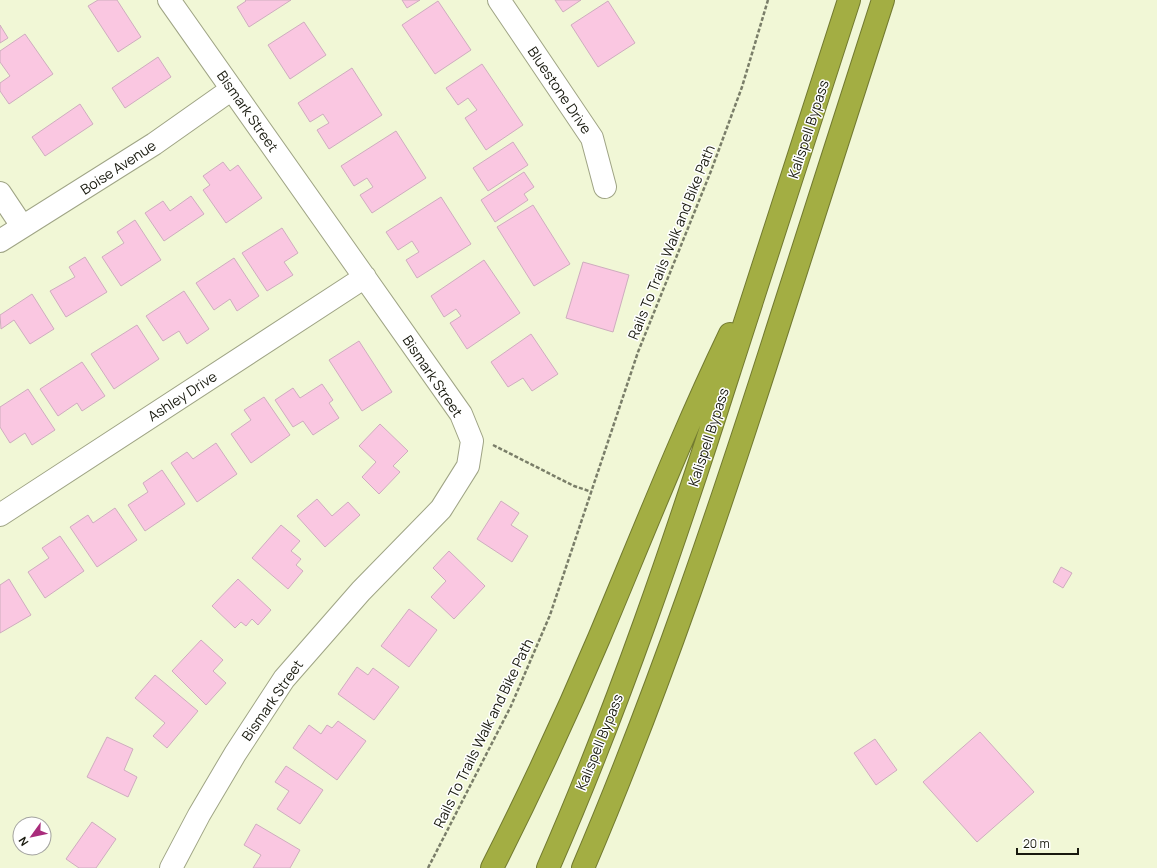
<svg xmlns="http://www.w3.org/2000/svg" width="1157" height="868" viewBox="0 0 1157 868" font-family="Manrope,sans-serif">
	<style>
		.building { fill: #fac7e1; stroke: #ceadbe }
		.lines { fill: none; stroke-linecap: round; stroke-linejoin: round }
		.minor-casing { stroke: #9fa485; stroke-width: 24 }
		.highway-casing { stroke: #727a30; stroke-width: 24 }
		.path { stroke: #7a7e69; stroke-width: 2.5; stroke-dasharray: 4 2; stroke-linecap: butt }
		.minor { stroke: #fff; stroke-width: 22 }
		.highway { stroke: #a3ae43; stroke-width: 22 }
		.labels { text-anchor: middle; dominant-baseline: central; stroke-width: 3; stroke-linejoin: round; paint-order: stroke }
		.street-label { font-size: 14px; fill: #18190e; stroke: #fff }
	</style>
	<rect width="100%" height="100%" fill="#f1f7d6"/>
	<path class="building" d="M98,0H117L141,37L118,52L88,6Z
		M245,0H291L249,27L237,7L246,1Z
		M402,0H420L407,8Z
		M555,0H581L563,12Z
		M438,1L471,50L435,74L402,25Z
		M608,1L635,43L598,67L571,25Z
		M304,22L326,55L290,79L268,45Z
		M0,25L8,38L0,43Z
		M25,34L53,74L9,104L0,91V83L10,76L0,62V51Z
		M158,57L171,77L125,108L112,88Z
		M482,64L523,125L486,150L465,118L477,110L468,98L458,105L446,88Z
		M352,68L382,115L329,149L317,130L329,123L323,114L310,122L298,103Z
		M80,104L93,124L45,156L32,137Z
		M396,131L426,178L372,213L360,195L373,187L367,178L354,186L341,166Z
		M513,142L528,165L488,191L473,168Z
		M223,162L230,171L238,165L262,198L226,223L203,190L210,185L203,176Z
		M524,172L534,187L524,194L528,200L495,222L481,200Z
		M191,196L204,214L164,241L145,213L163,201L170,211Z
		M441,197L471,244L417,278L406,260L419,252L412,241L398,250L386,232Z
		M533,205L570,264L534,286L497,227Z
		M135,220L161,260L121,286L102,257L124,243L117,232Z
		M282,228L298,253L284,262L293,275L267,291L242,253Z
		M85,257L107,292L66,317L50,291L75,277L69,267Z
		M234,258L259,296L237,311L230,299L214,310L196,283Z
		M484,260L520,313L467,349L450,323L461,316L456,309L444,317L431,296Z
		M583,262L629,275L613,332L566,318Z
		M184,291L209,329L187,344L179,331L163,341L146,316Z
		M32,294L54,329L30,344L14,320L1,329L0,315Z
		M137,325L159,359L114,389L91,354Z
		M531,334L558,374L532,391L523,378L508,387L491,362Z
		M359,341L392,392L362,411L329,360Z
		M82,362L105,396L82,411L77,403L58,416L40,389Z
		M322,384L333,400L329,403L339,418L313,435L303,421L293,427L275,400L293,388L300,398Z
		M28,389L55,430L32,445L25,433L10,443L0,427V407Z
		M264,397L290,435L251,463L231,434L251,420L244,410Z
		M380,424L408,451L393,466L400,472L379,494L362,477L376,462L359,446Z
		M216,443L237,474L197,502L171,463L187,452L193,459Z
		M162,470L185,504L145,531L128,505L148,492L143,483Z
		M317,499L332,516L348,502L360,515L325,547L297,516Z
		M501,501L519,513L511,525L528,536L512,562L477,539Z
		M115,508L137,540L97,567L70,527L88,515L93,523Z
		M281,525L300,541L291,551L301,559L296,565L303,571L288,589L252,558Z
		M60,536L84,571L45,598L28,572L49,558L42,548Z
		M449,551L485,586L454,619L431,597L446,581L433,568Z
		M1061,567L1072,573L1063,588L1053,582Z
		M9,579L31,615L0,633V585Z
		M238,579L271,610L258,625L252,619L246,626L241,622L235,628L212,606Z
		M409,609L437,630L409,667L381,646Z
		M201,640L223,660L213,671L226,683L206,705L172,671Z
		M357,667L368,675L373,668L399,687L374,720L338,694Z
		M155,675L198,711L167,748L153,736L165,723L135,698Z
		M338,721L366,741L337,780L293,748L309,725L321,734L327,725L332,728Z
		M980,732L1034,792L977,842L923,782Z
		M107,737L133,749L124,770L137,777L128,797L87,777Z
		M875,739L897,770L876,785L854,753Z
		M286,766L323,790L300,824L277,809L289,791L275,782Z
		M92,822L116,839L96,868H79L66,859Z
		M256,824L300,850L290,868H253L261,855L244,845Z"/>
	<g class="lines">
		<g class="minor-casing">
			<path id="minor" d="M169,0L461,414L472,441L468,466L441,509L361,591L284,679L235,754L199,815L171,868
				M499,0L592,138L605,187
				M0,193L22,226
				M0,241L154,144L232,89
				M0,515L365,277"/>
		</g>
		<g class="highway-casing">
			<path id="highway" d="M492,868C530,793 566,716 599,638C642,536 682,434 730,334
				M548,868C619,706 676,538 730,369C770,246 810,123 849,0
				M583,868C659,690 721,506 780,321C814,214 849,107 883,0"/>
		</g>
		<path class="path" d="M493,445L574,486L592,492
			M428,868L511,706L550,615L638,352L711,171L742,87L768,0"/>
		<use href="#minor" class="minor"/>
		<use href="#highway" class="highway"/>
	</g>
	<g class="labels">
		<g class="street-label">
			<text transform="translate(560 90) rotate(56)">Bluestone Drive</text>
			<text transform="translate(248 111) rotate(55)">Bismark Street</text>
			<text transform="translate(808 129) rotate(-72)">Kalispell Bypass</text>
			<text transform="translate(118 167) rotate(-33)">Boise Avenue</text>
			<text transform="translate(671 242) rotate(-68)">Rails To Trails Walk and Bike Path</text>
			<text transform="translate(433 376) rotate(56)">Bismark Street</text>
			<text transform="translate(182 396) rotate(-33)">Ashley Drive</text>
			<text transform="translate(708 437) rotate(-72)">Kalispell Bypass</text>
			<text transform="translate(272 700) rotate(-55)">Bismark Street</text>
			<text transform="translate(483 733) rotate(-64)">Rails To Trails Walk and Bike Path</text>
			<text transform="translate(599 742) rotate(-68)">Kalispell Bypass</text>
		</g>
	</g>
	<g transform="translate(32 836) rotate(237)"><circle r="19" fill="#ffffff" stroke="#a3a39f"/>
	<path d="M0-3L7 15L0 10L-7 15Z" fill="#a92c7c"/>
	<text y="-6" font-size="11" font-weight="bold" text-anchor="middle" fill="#18190e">N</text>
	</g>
	<path d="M1017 848v6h61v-6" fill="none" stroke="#18190e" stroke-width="2"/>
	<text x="1023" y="848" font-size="12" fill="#18190e" stroke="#ffffff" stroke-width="3" paint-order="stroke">20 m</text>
</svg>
